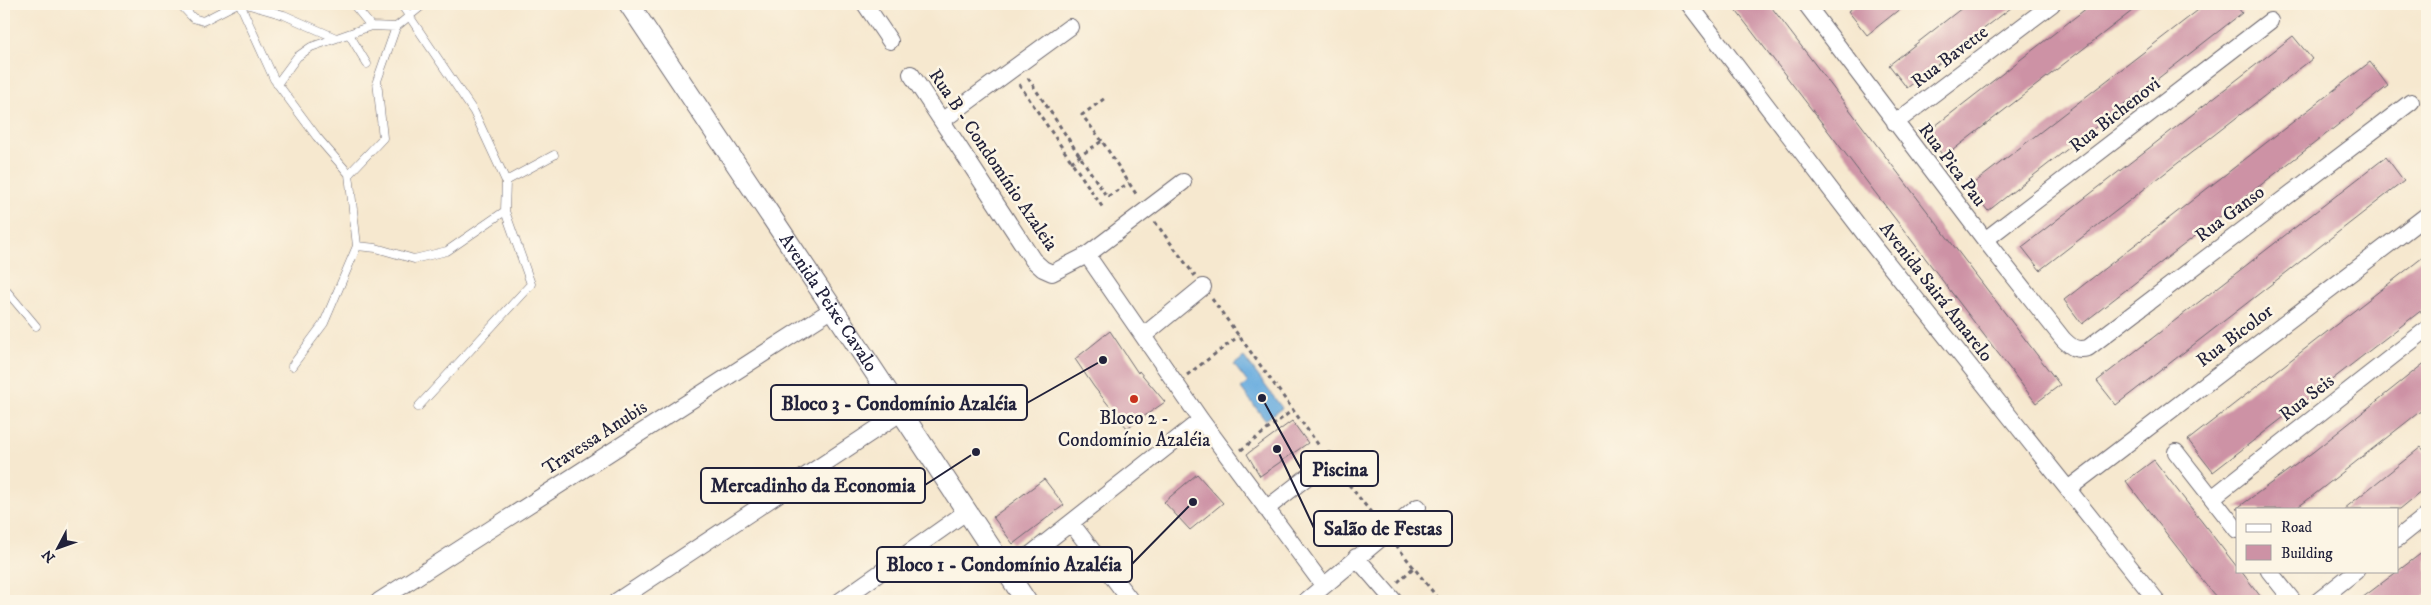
<svg xmlns="http://www.w3.org/2000/svg" width="2431" height="605" viewBox="0 0 2431 605" font-family="'IM FELL DW Pica',serif">
	<style>
		.water { fill: #6baddf; stroke: #46688d }
		.building { fill: #cd92a5 }
		.lines { fill: none; stroke-linecap: round; stroke-linejoin: round }
		.service-casing { stroke: #6c676f; stroke-width: 9 }
		.minor-casing { stroke: #6c676f; stroke-width: 18 }
		.tertiary-casing { stroke: #6c676f; stroke-width: 22 }
		.path { stroke: #6c676f; stroke-width: 3; stroke-dasharray: 4 4; stroke-linecap: butt }
		.service { stroke: #fff; stroke-width: 8 }
		.minor { stroke: #fff; stroke-width: 16 }
		.tertiary { stroke: #fff; stroke-width: 20 }
		.poi-dot { fill: #c8321e; stroke: #fcf5e5; stroke-width: 2 }
		.labels { text-anchor: middle; dominant-baseline: central; stroke-width: 5; stroke-linejoin: round; paint-order: stroke }
		.street-label { font-size: 19px; fill: #22223b; stroke: #fcf5e5 }
		.poi-label { font-size: 19px; fill: #22223b; stroke: #fcf5e5 }
		.leader { fill: none; stroke: #22223b; stroke-width: 2 }
		.callout-dot { fill: #22223b; stroke: #fcf5e5; stroke-width: 2 }
		.callout { fill: #fcf5e5; stroke: #22223b; stroke-width: 2 }
		.callout-label { font-size: 20px; text-anchor: middle; font-weight: bold; fill: #22223b }
	</style>
	<rect width="100%" height="100%" fill="#fcf5e5"/>
	<filter id="ink" filterUnits="userSpaceOnUse"><feTurbulence type="fractalNoise" baseFrequency=".02" numOctaves="2"/><feDisplacementMap in="SourceGraphic" scale="10" xChannelSelector="R" yChannelSelector="G"/><feConvolveMatrix kernelMatrix="1 2 1 2 8 2 1 2 1" color-interpolation-filters="sRGB"/></filter>
	<filter id="wash" filterUnits="userSpaceOnUse"><feTurbulence type="fractalNoise" baseFrequency=".0096" numOctaves="4" result="noise"/><feDisplacementMap in="SourceGraphic" scale="20" xChannelSelector="R" yChannelSelector="G"/><feGaussianBlur stdDeviation="1.12" result="paint"/><feColorMatrix in="noise" values="0 0 0 0 0 0 0 0 0 0 0 0 0 0 0 0 0 1.4 0 .05"/><feComposite in="paint" operator="in"/></filter>
	<g filter="url(#wash)">
		<rect width="100%" height="100%" fill="#f6e8cf"/>
		<path class="water" d="M1244,357L1282,408L1265,420L1241,388L1248,383L1234,365Z"/>
		<g id="blocks">
			<path class="building" d="M1731,4H1769L2060,385L2036,403Z
				M1858,4H1906L1867,35L1848,11Z
				M1967,4H2016L1907,88L1889,65Z
				M2092,4H2141L1944,157L1926,133Z
				M2206,4H2235L2242,13L1988,211L1969,187Z
				M2293,36L2312,59L2040,270L2022,247Z
				M2370,62L2388,86L2082,324L2064,300Z
				M2386,157L2404,181L2116,405L2097,381Z
				M2427,254V306L2213,472L2188,440Z
				M1110,331L1138,373L1139,371L1165,402L1127,428L1094,387L1075,359Z
				M2427,361V406L2306,501L2295,509H2236L2313,452Z
				M1292,421L1308,443L1260,476L1247,454Z
				M2421,447L2427,454V487L2400,509H2344Z
				M2154,460L2237,567V571H2241L2264,601H2219L2148,510L2126,481Z
				M1197,474L1223,503L1190,530L1164,502Z
				M1044,479L1064,505L1013,544L993,517Z
				M2427,549V593L2416,601H2358Z"/>
		</g>
	</g>
	<g filter="url(#ink)">
		<use href="#blocks" fill-opacity="0" stroke="#6c676f" stroke-width="1"/>
		<g class="lines">
			<g class="service-casing">
				<path id="service" d="M180,4L193,18L203,21L236,4
					M240,4L274,79L317,137L349,174L357,246L324,323L292,366
					M246,4L284,15L336,38
					M353,4L371,26L396,27
					M401,4L474,112L506,181L505,211L531,284L418,407
					M349,34L367,64
					M277,84L297,57L311,47L371,26
					M349,174L383,138L377,81L396,27L424,4
					M506,181L554,155
					M357,246L376,248L414,259L447,251L505,211
					M4,288L36,326"/>
			</g>
			<g class="minor-casing">
				<path id="minor" d="M865,4L890,41
					M1689,4L1873,245L2157,601
					M1806,4L1985,240L2063,339C2071,347 2076,351 2088,348L2411,102
					M911,74L1033,260L1043,269L1052,273L1087,255L1183,182
					M943,120L1070,27
					M1895,123L2052,4
					M1985,240L2270,21
					M1087,255L1201,420L1323,585
					M1143,336L1203,287
					M2176,452L2237,530
					M2068,489L2427,215
					M2212,498L2427,329
					M1266,509L1329,460
					M1071,523L1131,601
					M2397,539L2427,515
					M1356,557L1394,601
					M2269,571L2293,601
					M1007,573L1201,420
					M379,601L833,309
					M617,601L902,412
					M840,601L966,512
					M1306,601L1418,507
					M2318,601L2356,571"/>
			</g>
			<g class="tertiary-casing">
				<g id="tertiary">
					<path id="s1" d="M629,4L833,309L1026,601"/>
				</g>
			</g>
			<path class="path" d="M1028,78L1107,197L1129,183
				M1019,84L1103,208
				M1102,141L1082,115L1105,98
				M1071,162L1102,141L1138,197
				M1155,222L1195,276
				M1212,299L1320,447
				M1187,375L1239,336
				M1241,450L1294,409
				M1339,472L1377,520
				M1396,545L1440,601
				M1398,582L1414,567"/>
			<use href="#service" class="service"/>
			<use href="#minor" class="minor"/>
			<use href="#tertiary" class="tertiary"/>
		</g>
	</g>
	<circle class="poi-dot" cx="1134" cy="399" r="5"/>
	<g class="labels">
		<g class="street-label">
			<text transform="translate(1950 57) rotate(-37)">Rua Bavette</text>
			<text transform="translate(2115 115) rotate(-38)">Rua Bichenovi</text>
			<text transform="translate(993 160) rotate(56)">Rua B - Condomínio Azaleia</text>
			<text transform="translate(1952 165) rotate(53)">Rua Pica Pau</text>
			<text transform="translate(2230 214) rotate(-37)">Rua Ganso</text>
			<text transform="translate(1936 292) rotate(52)">Avenida Sairá Amarelo</text>
			<text stroke="none"><textPath href="#s1" startOffset="359">Avenida Peixe Cavalo</textPath></text>
			<text transform="translate(2235 336) rotate(-37)">Rua Bicolor</text>
			<text transform="translate(2307 398) rotate(-38)">Rua Seis</text>
			<text transform="translate(595 438) rotate(-33)">Travessa Anubis</text>
		</g>
		<g class="poi-label">
			<text x="1134" y="418">Bloco 2 -<tspan x="1134" dy="22">Condomínio Azaléia</tspan></text>
		</g>
	</g>
	<path class="leader" d="M1103 360L1027 403M1262 398L1301 469M976 452L925 485M1277 449L1314 528M1193 502L1132 564"/>
	<g class="callout-dot">
		<circle cx="1103" cy="360" r="5"/>
		<circle cx="1262" cy="398" r="5"/>
		<circle cx="976" cy="452" r="5"/>
		<circle cx="1277" cy="449" r="5"/>
		<circle cx="1193" cy="502" r="5"/>
	</g>
	<g class="callout">
		<rect x="771" y="385" width="256" height="35" rx="5"/>
		<rect x="1301" y="451" width="77" height="35" rx="5"/>
		<rect x="701" y="468" width="224" height="35" rx="5"/>
		<rect x="1314" y="511" width="138" height="35" rx="5"/>
		<rect x="877" y="547" width="255" height="35" rx="5"/>
	</g>
	<g class="callout-label">
		<text x="899" y="410">Bloco 3 - Condomínio Azaléia</text>
		<text x="1340" y="476">Piscina</text>
		<text x="813" y="492">Mercadinho da Economia</text>
		<text x="1383" y="535">Salão de Festas</text>
		<text x="1004" y="571">Bloco 1 - Condomínio Azaléia</text>
	</g>
	<rect width="2431" height="605" fill="none" stroke="#fcf5e5" stroke-width="20"/>
	<rect x="2236" y="508" width="162" height="65" fill="#fcf5e5" stroke="#a5a1a1"/>
	<rect x="2246" y="524" width="25" height="8" fill="#ffffff" stroke="#a5a1a1"/>
	<text x="2281" y="532" font-size="15" fill="#22223b">Road</text>
	<rect x="2246" y="545" width="25" height="15" fill="#cd92a5" stroke="#a5a1a1"/>
	<text x="2281" y="558" font-size="15" fill="#22223b">Building</text>
	<g transform="translate(58 548) rotate(229)" stroke="#fcf5e5" stroke-width="4" paint-order="stroke">
	<path d="M0-4L9 19L0 12L-9 19Z" fill="#22223b"/>
	<text y="-8" font-size="14" font-weight="bold" text-anchor="middle" fill="#22223b">N</text>
	</g>
</svg>
